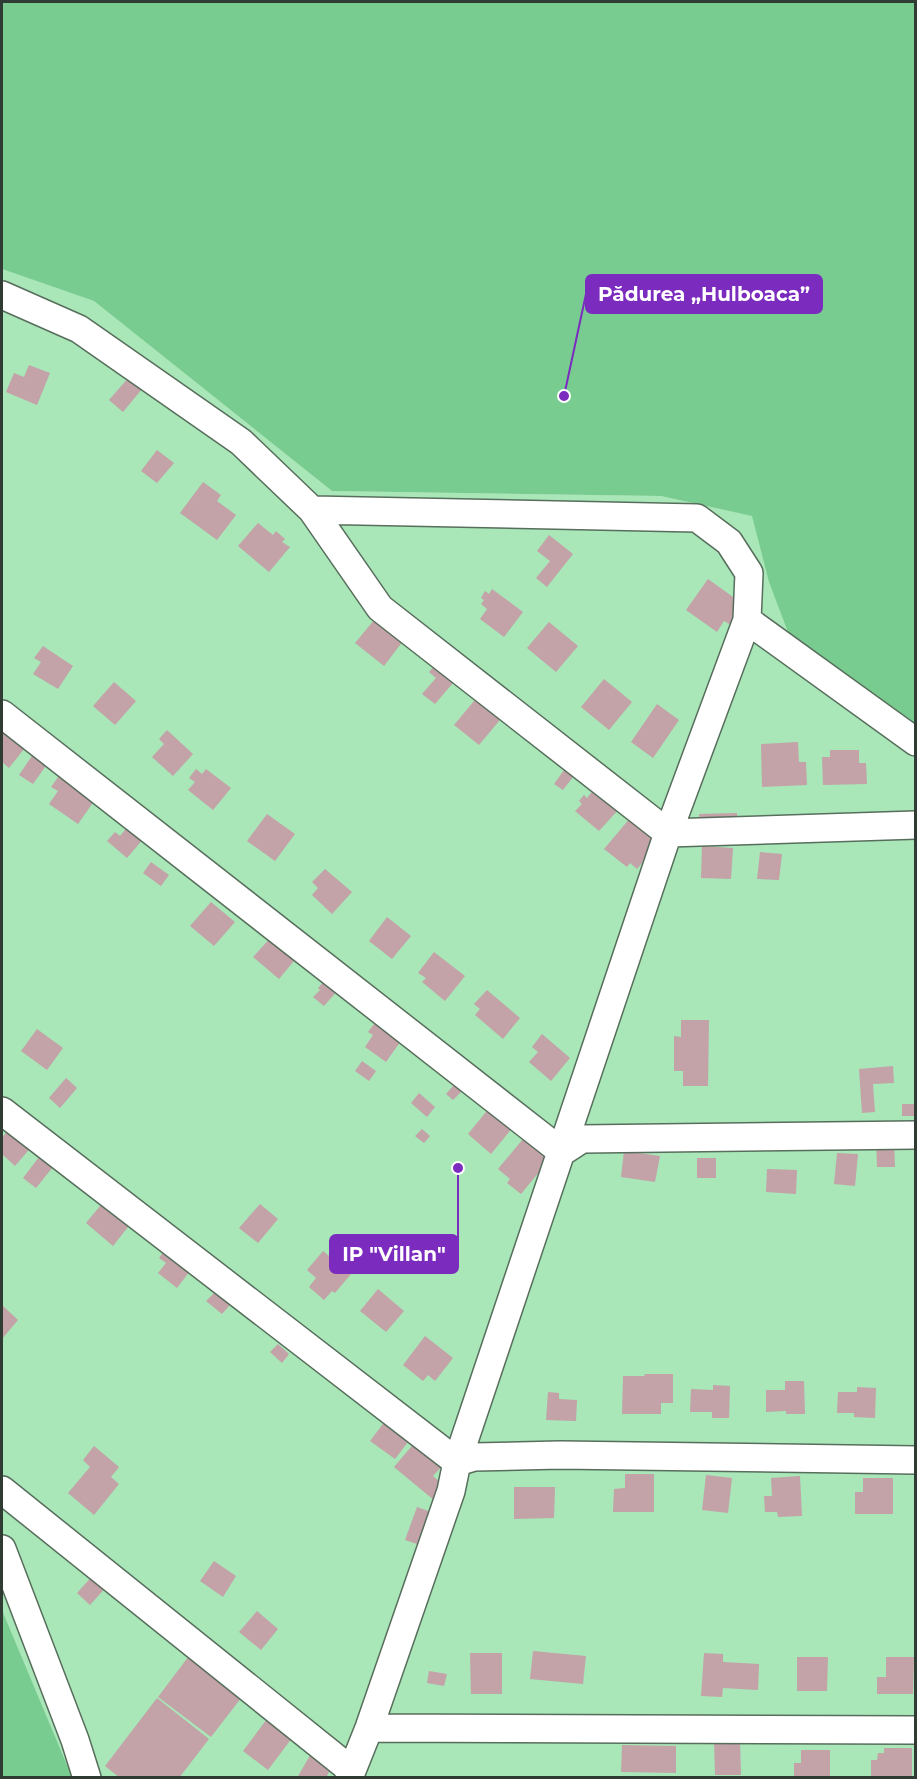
<svg xmlns="http://www.w3.org/2000/svg" width="917" height="1779" viewBox="0 0 917 1779" font-family="Montserrat,sans-serif">
	<style>
		.green { fill: #a9e6b8 }
		.forest { fill: #79cc90 }
		.building { fill: #c3a2a8 }
		.lines { fill: none; stroke-linecap: round; stroke-linejoin: round }
		.street-casing { stroke: #576e5c; stroke-width: 30 }
		.street { stroke: #fff; stroke-width: 27 }
		.leader { fill: none; stroke: #7b2cbf; stroke-width: 2 }
		.callout-dot { fill: #7b2cbf; stroke: #fff; stroke-width: 2 }
		.callout { fill: #7b2cbf; stroke: #7b2cbf; stroke-width: 2 }
		.callout-label { font-size: 20px; text-anchor: middle; font-weight: bold; fill: #fff }
	</style>
	<rect width="100%" height="100%" fill="#d2ecd7"/>
	<path class="green" d="M2,269L94,301L332,491L661,496L753,516L915,726V1777H72L2,1610Z"/>
	<path class="forest" d="M2,2H915V726L799,661L769,582L752,516L661,496L332,491L94,301L2,269Z
		M2,1610L72,1777H2Z"/>
	<path class="building" d="M29,365L50,373L37,405L6,392L14,373L24,377Z
		M129,377L142,389L123,412L109,400Z
		M157,450L174,463L157,483L141,471Z
		M203,482L221,495L217,501L236,515L217,540L180,513Z
		M258,523L273,535L276,531L285,539L282,542L290,547L269,572L238,546Z
		M549,535L573,554L547,587L536,578L550,561L537,551Z
		M708,579L747,607L733,626L724,621L717,632L686,610Z
		M492,589L523,612L504,637L480,619L487,609L481,604L484,600L481,598L485,591L489,594Z
		M375,619L403,641L384,666L355,643Z
		M549,622L578,646L556,672L527,648Z
		M43,646L73,666L58,689L33,674L41,662L34,658Z
		M439,660L459,676L435,704L422,694L436,678L429,672Z
		M604,679L632,702L609,730L581,707Z
		M114,682L136,701L115,725L93,706Z
		M479,695L504,715L479,745L454,725Z
		M657,704L679,720L653,758L631,742Z
		M2,725L28,744L9,768L2,762Z
		M167,730L193,754L173,776L152,757L164,744L159,739Z
		M798,742L799,762H806L807,785L762,787L761,744Z
		M36,750L50,760L33,784L19,775Z
		M830,750H859V763H866L867,784L823,785L822,757H830Z
		M196,769L202,774L206,769L231,788L213,810L188,790L195,782L189,778Z
		M564,770L573,777L563,790L554,784Z
		M61,773L97,797L78,824L49,804L58,791L51,787Z
		M595,788L619,809L599,831L575,811L582,804L579,801L584,795L587,798Z
		M737,813V826H700L699,814Z
		M267,814L295,834L275,861L247,841Z
		M631,817L660,841L637,869L630,863L627,867L604,849Z
		M129,825L144,838L127,858L107,841L115,832L120,836Z
		M702,846L733,848L731,879L701,878Z
		M760,852L782,854L779,880L757,879Z
		M151,862L169,875L161,886L143,873Z
		M325,869L352,892L332,914L312,895L318,888L312,882Z
		M211,902L235,922L214,946L190,926Z
		M387,917L411,936L392,959L369,941Z
		M273,935L298,956L279,979L253,957Z
		M434,952L465,976L445,1001L422,982L426,978L418,973Z
		M326,979L338,990L324,1006L313,997L320,990L318,988Z
		M487,990L520,1018L503,1039L475,1015L480,1009L474,1004Z
		M377,1020L403,1038L386,1062L365,1047L373,1035L368,1032Z
		M681,1020H709L708,1086H683V1071H674V1036L681,1037Z
		M37,1029L63,1048L47,1070L21,1051Z
		M542,1034L570,1058L551,1081L529,1062L538,1052L532,1047Z
		M362,1061L376,1071L369,1081L355,1071Z
		M893,1066L894,1083L873,1084L875,1112L862,1113L859,1069Z
		M66,1078L77,1088L60,1108L49,1098Z
		M455,1084L462,1091L453,1100L446,1094Z
		M419,1093L435,1107L427,1117L411,1103Z
		M902,1104H916V1116H902Z
		M490,1107L513,1127L491,1154L468,1134Z
		M11,1126L33,1145L15,1166L2,1154V1138Z
		M422,1129L430,1136L424,1143L415,1136Z
		M523,1139L549,1160L521,1194L507,1183L510,1179L498,1169Z
		M876,1140H894L895,1167H877Z
		M624,1151L660,1156L655,1182L621,1177Z
		M837,1153L858,1154L855,1186L834,1184Z
		M39,1157L53,1167L36,1188L23,1178Z
		M697,1158H716V1178H697Z
		M767,1169L797,1170L796,1194L766,1192Z
		M105,1200L132,1222L113,1246L86,1223Z
		M260,1204L278,1219L258,1243L239,1228Z
		M167,1247L193,1267L177,1288L158,1273L166,1263L159,1258Z
		M323,1251L351,1274L335,1293L332,1291L324,1300L309,1287L316,1278L307,1270Z
		M378,1289L404,1311L386,1332L360,1311Z
		M215,1292L230,1305L222,1314L206,1301Z
		M2,1305L18,1320L2,1339Z
		M425,1336L453,1358L435,1381L428,1375L423,1381L403,1365Z
		M278,1344L289,1354L282,1363L270,1352Z
		M644,1374H673V1403H661V1414H622L623,1376H645Z
		M785,1381H804L805,1414H786V1411L766,1412V1390H785Z
		M713,1385L730,1386L729,1418H712V1412H690L691,1389L713,1390Z
		M857,1387L876,1388L875,1418L854,1417V1413H837L838,1392H857Z
		M548,1392L559,1393V1399L577,1400L576,1421L546,1420Z
		M386,1420L411,1438L395,1459L370,1441Z
		M416,1441L444,1464L433,1476L447,1488L435,1501L394,1467Z
		M94,1446L119,1467L111,1477L119,1484L94,1515L68,1493L90,1467L83,1460Z
		M625,1474H654V1512H613L614,1489L625,1488Z
		M706,1475L732,1478L728,1513L702,1510Z
		M800,1476L802,1516L778,1517L777,1512H765L764,1496H772L771,1478Z
		M863,1478H893V1514H855V1492H863Z
		M514,1487H555L554,1518L514,1519Z
		M417,1507L434,1513L423,1546L405,1540Z
		M214,1561L236,1576L223,1597L200,1581Z
		M96,1572L109,1584L90,1605L77,1593Z
		M257,1611L278,1629L261,1650L239,1632Z
		M533,1651L586,1656L583,1684L530,1679Z
		M192,1652L245,1693L211,1737L158,1697Z
		M470,1653H502V1694H471Z
		M704,1653L723,1654V1662L759,1664L758,1690L723,1688L722,1697L701,1696Z
		M797,1657H828L827,1691H797Z
		M886,1657H914L913,1694H877V1677H886Z
		M429,1671L447,1674L444,1686L427,1683Z
		M157,1698L209,1739L179,1778H120L105,1766Z
		M267,1719L292,1738L268,1770L243,1751Z
		M740,1740L741,1775H715L714,1741Z
		M622,1745L676,1746V1773L621,1772Z
		M884,1748H912V1778H871V1760H877L878,1753H884Z
		M801,1750H830V1778H794V1763H801Z
		M312,1752L333,1764L326,1778H297Z"/>
	<g class="lines">
		<g class="street-casing">
			<path id="street" d="M2,295L79,329L241,442L312,510L380,608L668,833L916,825
				M312,510L697,518L729,542L749,573L747,620L916,742
				M2,714L562,1152L582,1139L916,1135
				M2,1111L457,1462L474,1457L560,1455L916,1460
				M2,1490L351,1770
				M2,1549L75,1740L87,1778
				M369,1728L916,1730
				M349,1778L369,1728L451,1491L457,1462L668,833L747,620"/>
		</g>
		<use href="#street" class="street"/>
	</g>
	<path class="leader" d="M564 396L586 294M458 1168L458 1254"/>
	<g class="callout-dot">
		<circle cx="564" cy="396" r="6"/>
		<circle cx="458" cy="1168" r="6"/>
	</g>
	<g class="callout">
		<rect x="586" y="275" width="236" height="38" rx="6"/>
		<rect x="330" y="1235" width="128" height="38" rx="6"/>
	</g>
	<g class="callout-label">
		<text x="704" y="301">Pădurea „Hulboaca”</text>
		<text x="394" y="1261">IP "Villan"</text>
	</g>
	<rect width="917" height="1779" fill="none" stroke="#303b33" stroke-width="6"/>
</svg>
